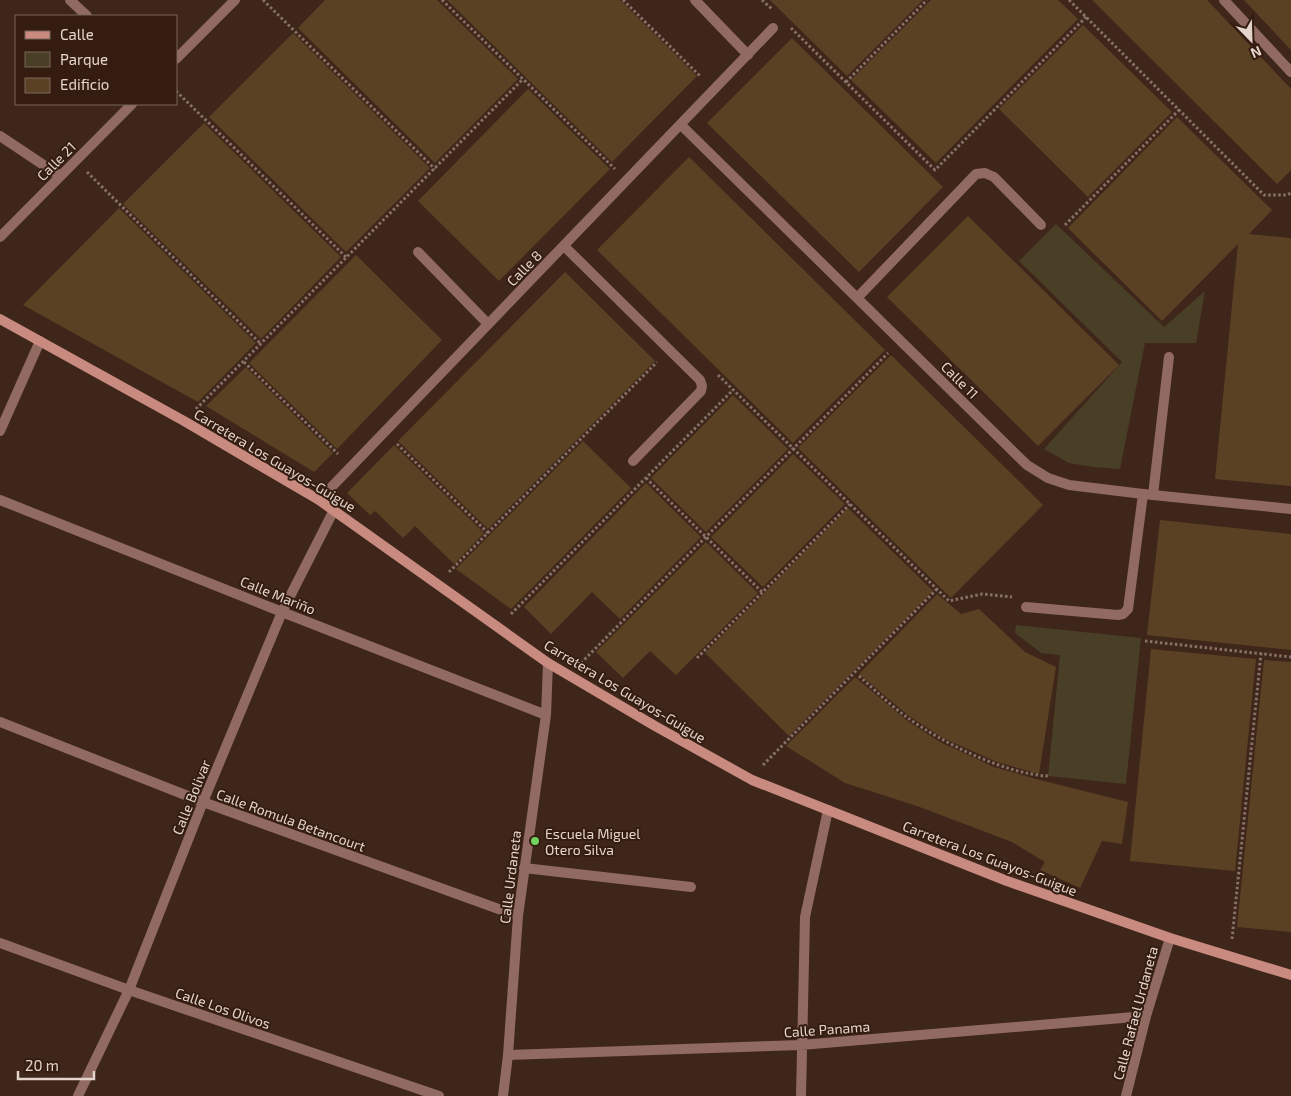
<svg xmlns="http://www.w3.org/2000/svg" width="1291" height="1096" viewBox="0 0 1291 1096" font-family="'Exo 2',sans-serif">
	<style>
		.green { fill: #493e26 }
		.building { fill: #5b4124 }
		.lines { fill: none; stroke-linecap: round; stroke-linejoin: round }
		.path { stroke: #867267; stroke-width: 3; stroke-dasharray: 2.5 2.5; stroke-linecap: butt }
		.service { stroke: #916a62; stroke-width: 10 }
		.minor { stroke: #916a62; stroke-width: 10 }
		.secondary { stroke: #c98b80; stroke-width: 10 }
		.poi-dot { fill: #73d25c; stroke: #341d10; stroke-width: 2 }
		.labels { text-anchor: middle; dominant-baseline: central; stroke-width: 4; stroke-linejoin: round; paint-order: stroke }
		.street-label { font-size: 14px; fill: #e4d4cc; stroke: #341d10 }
		.poi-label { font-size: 14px; fill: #e4d4cc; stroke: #341d10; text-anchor: start }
	</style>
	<rect width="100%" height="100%" fill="#3e261a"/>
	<path class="green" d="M1056,224L1164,327L1205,291L1196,343H1145L1120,469L1093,467L1069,463L1044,449L1122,362L1019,261Z
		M1016,625L1141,638L1126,784L1048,776L1060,655L1041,653L1015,633Z"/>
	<path class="building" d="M325,0H437L518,79L435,163L298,28Z
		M447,0H620L697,76L612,162Z
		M770,0H923L847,76Z
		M931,0H1058L1078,19L936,163L851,80Z
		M1092,0H1207L1291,89V170L1277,184Z
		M1244,0H1291V50Z
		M1083,25L1172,112L1088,197L999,109Z
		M293,33L430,168L346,252L209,117Z
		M792,38L943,187L859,272L707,123Z
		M528,89L610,169L499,281L418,201Z
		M1177,117L1272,210L1249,234L1291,238V486L1215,479L1238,244L1162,321L1068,228Z
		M204,123L341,257L261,339L123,204Z
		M689,157L885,350L793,443L597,250Z
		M119,208L256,343L198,402L23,305Z
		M968,216L1119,365L1038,446L887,297Z
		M356,255L442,340L337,449L249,363Z
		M565,272L655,361L488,529L398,441Z
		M891,355L1043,505L951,598L798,448Z
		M246,367L333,453L314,472L206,406Z
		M733,395L788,449L706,532L651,478Z
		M583,441L631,488L511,609L456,569Z
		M394,445L484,533L454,564L415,526L403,538L375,511L370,515L347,493Z
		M793,454L845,504L763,587L711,537Z
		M646,483L701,537L620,619L592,592L551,634L524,607Z
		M848,508L933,591L789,736L705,653Z
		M1160,520L1291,534V650L1147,635Z
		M706,542L758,593L676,675L650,651L623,678L596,652Z
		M937,594L961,614L979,609L1025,652L1056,667L1039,774L997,762L943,738L909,716L859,674Z
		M1151,649L1256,659L1235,871L1130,861Z
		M1264,660L1291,662V932L1237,927Z
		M855,677L906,720L940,742L994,767L1036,779L1128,802L1122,844L1102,841L1080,888L1040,870L1045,862L1012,842L917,806L845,783L786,746Z"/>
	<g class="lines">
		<path class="path" d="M263,0L435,169
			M442,0L615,169
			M623,0L701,77
			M762,0L773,10
			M1069,0L1264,195H1287L1291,193
			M791,28L935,170L1086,17
			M846,82L927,0
			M176,91L347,258
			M87,172L261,344
			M1065,225L1180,109
			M244,362L338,454
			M718,375L949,601L982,594L1012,597
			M196,409L523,79
			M397,444L488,533
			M646,478L762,592
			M449,572L657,362
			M511,614L733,390
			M1145,641L1291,657
			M697,658L850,504
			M581,663L888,353
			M859,676C875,690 891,706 908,718C943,743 1005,774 1048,776
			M763,765L937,589
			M1232,939L1261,653"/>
		<path class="service" d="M695,0L748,55
			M418,252L488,324
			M1153,495L1169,357
			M1026,607L1118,615L1123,614L1128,609L1143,494"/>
		<path class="minor" d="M70,0L87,16
			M1224,0L1291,72
			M176,59L235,0
			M681,125L1027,465L1048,478L1069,485L1143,494L1291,509
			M0,136L60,176
			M0,237L132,104
			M564,246L700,380L702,386L701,391L633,461
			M857,298L976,174L985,173L994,177L1041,225
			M0,431L40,341
			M0,500L282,612L546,715
			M319,500L773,28
			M0,722L203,802L518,916
			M524,868L691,887
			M0,943L129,990L439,1096
			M508,1055L801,1045L1146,1016
			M78,1096L129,990L203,802L282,612L334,510
			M503,1096L508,1055L518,916L546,715L548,663
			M801,1096L805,917L828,810
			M1126,1096L1146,1016L1170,938"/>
		<path class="secondary" d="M0,319L184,421L319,500L548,663L655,726L752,780L1007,881L1170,938L1291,975"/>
	</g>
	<circle class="poi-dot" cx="535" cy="841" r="5"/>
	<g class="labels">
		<g class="street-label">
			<text transform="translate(56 161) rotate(-45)">Calle 21</text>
			<text transform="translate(524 268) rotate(-46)">Calle 8</text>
			<text transform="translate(960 380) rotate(45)">Calle 11</text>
			<text transform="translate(275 460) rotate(31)">Carretera Los Guayos-Guigue</text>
			<text transform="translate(278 595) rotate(22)">Calle Mariño</text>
			<text transform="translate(625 691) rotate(31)">Carretera Los Guayos-Guigue</text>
			<text transform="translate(191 797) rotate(-68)">Calle Bolivar</text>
			<text transform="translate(291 820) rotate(20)">Calle Romula Betancourt</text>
			<text transform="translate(990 858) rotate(21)">Carretera Los Guayos-Guigue</text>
			<text transform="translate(510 877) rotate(-83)">Calle Urdaneta</text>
			<text transform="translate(223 1008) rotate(19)">Calle Los Olivos</text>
			<text transform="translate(1135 1013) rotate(-75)">Calle Rafael Urdaneta</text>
			<text transform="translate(827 1029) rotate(-4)">Calle Panama</text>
		</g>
		<g class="poi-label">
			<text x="545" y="833">Escuela Miguel<tspan x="545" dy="16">Otero Silva</tspan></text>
		</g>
	</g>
	<rect x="15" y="15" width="162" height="90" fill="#341d10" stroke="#7a665b"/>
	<rect x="25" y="31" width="25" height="8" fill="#c98b80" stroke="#7a665b"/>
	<text x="60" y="40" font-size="15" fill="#e4d4cc">Calle</text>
	<rect x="25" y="52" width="25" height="15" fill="#493e26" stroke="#7a665b"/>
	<text x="60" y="65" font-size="15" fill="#e4d4cc">Parque</text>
	<rect x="25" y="78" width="25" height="15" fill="#5b4124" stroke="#7a665b"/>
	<text x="60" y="90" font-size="15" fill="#e4d4cc">Edificio</text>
	<g transform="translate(1251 40) rotate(157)" stroke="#341d10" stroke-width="4" paint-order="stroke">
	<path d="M0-4L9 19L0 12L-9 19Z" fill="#e4d4cc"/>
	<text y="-8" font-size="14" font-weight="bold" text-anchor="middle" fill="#e4d4cc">N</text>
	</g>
	<path d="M18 1071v8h76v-8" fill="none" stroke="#e4d4cc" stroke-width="2.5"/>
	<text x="25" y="1071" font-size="15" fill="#e4d4cc" stroke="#341d10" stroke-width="4" paint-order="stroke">20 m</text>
</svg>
